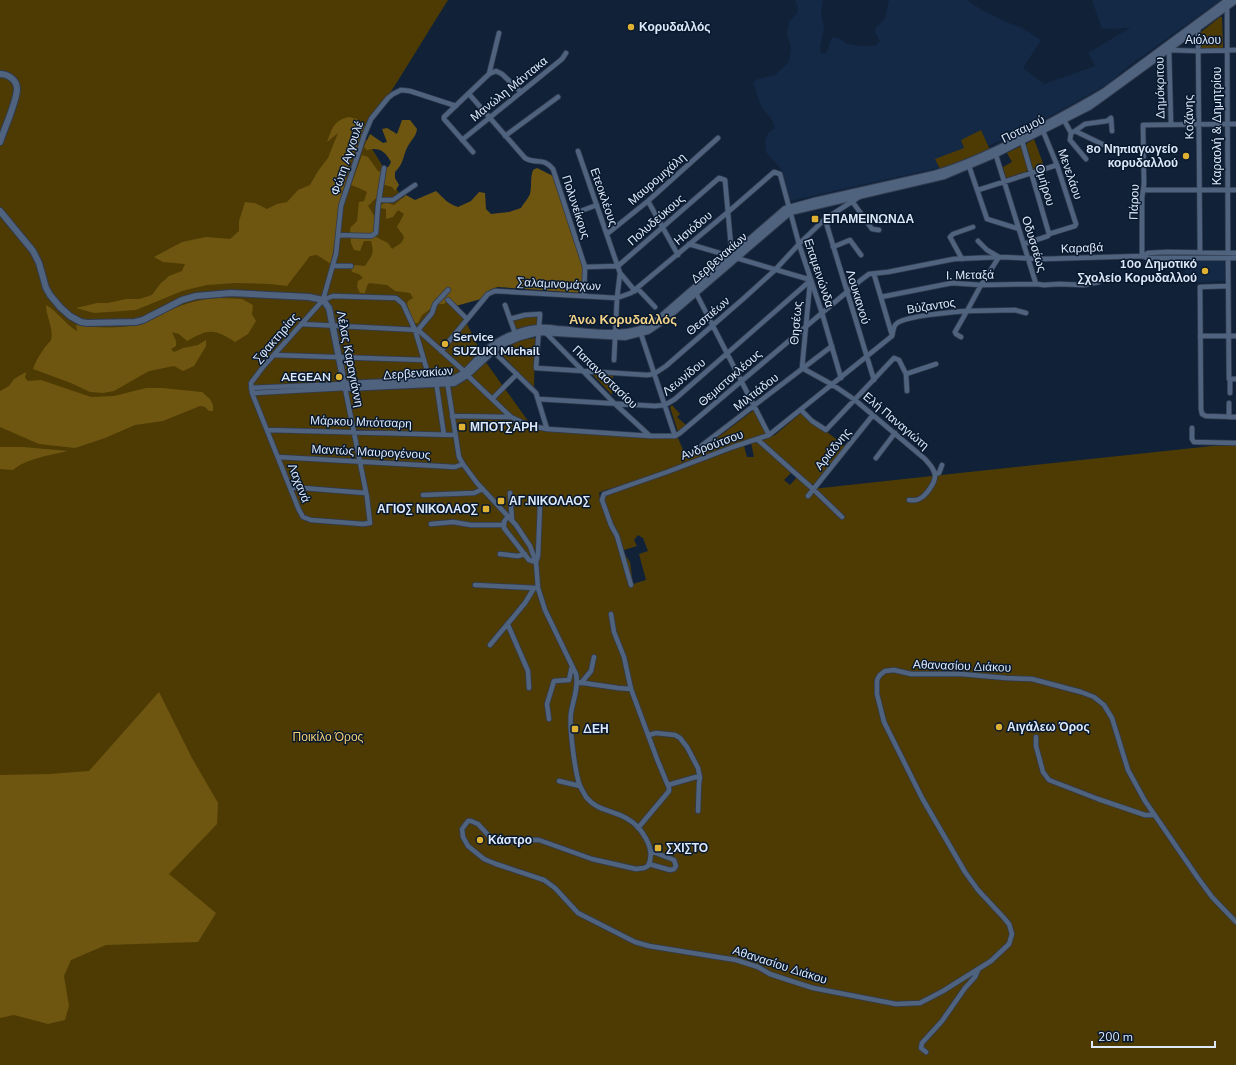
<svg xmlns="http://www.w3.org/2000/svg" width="1236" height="1065" viewBox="0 0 1236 1065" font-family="'Nunito Sans',sans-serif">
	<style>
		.built { fill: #142945 }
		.green { fill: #4e3b04 }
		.forest { fill: #6e5611 }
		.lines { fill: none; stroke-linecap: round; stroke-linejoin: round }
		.street-casing { stroke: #313b4f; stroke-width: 6 }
		.secondary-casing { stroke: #313b4f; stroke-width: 8 }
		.street { stroke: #50637e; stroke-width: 4.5 }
		.secondary { stroke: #50637e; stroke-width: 6 }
		.poi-dot { fill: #deb133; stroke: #08182e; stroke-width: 1.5 }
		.labels { text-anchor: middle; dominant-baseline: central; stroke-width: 3; stroke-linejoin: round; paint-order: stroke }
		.poi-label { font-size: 12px; font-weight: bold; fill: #dde8f8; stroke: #08182e; text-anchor: start }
		.street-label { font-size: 12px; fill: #dde8f8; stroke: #08182e }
		.park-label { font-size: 12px; fill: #f2cd72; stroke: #08182e }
		.neighbourhood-label { font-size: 13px; font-weight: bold; fill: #f1d287; stroke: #08182e }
	</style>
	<rect width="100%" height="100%" fill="#112238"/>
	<path class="built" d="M797,0H823L821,13L824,27L820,49L821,53L826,54L832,37L839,38L847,44L860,46H875L880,41L875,32L876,27L885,19L889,0H967L982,10L1011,24L1022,28L1041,40L1023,68L1044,84L1095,66L1088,53L1130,28L1102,29L1092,0H1221L1130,65L1108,84L1029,128L938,168L789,201L781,169L766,152L765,141L768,133L775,128L772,120L762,108L753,83L758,79L775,75L789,62L791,48L787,35L789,22L797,13L798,7L795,2Z
		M1226,259L1225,281L1185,283V261Z"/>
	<path class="green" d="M0,0H448C429,30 411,60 392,90C381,105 369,115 363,134L421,229L485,361L533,428L543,431L678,438L684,452L686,451L691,458L755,409L767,434L630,483L602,491L599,493L600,499L618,545L630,562L633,584L646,580L639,554L648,551L643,538L638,535L634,540L637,546L624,550L604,500L605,496L744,446L747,457H754L751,443L757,442L760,443L793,471L784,480L790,485L798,476L812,489L1212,446L1236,445V1065H0Z
		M1220,17H1222L1223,48L1200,49L1201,32Z
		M981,130L990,150L941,171L935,159L964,148L961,140Z
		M1034,139L1044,166L1033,169L1026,144Z
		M1021,146L1028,171L1006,178L1003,167L1012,162L1007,153Z
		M526,317H537V326L516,330L513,321Z
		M535,338L534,388L499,352L521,340Z
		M592,374L613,375L612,395Z
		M672,405L680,414L677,417L687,426L678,432L670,407Z
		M802,412L846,447L815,485L807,482L761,441L775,435Z"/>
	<path class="forest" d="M349,117L357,119L365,126L350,162L338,212L337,228L331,264L317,255L310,256L287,286L270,284L236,283L207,285L182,291L136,310L94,313L76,308L97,303H108L126,299H139L152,295L160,284L169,276L182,271L185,264L163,262L154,257L182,242L206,237L230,239L239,231V221L245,202L255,203L267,209L277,204L287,202L298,190L310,185L318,171L328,158L338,133L327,142C333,127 333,121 349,117Z
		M402,120H410L417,129C416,137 411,140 408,146C402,157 405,162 395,172V178L399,185L395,191L392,187L381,184L377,197L368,206C372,212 376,217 376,224C376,229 375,232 376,237L388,243L392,249L401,243L404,238L403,235L397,227L404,214L398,210L393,217L386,219V209L380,208L382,204L387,203L394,205L406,195L415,200L436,191C444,198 446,203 458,207L471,201L479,192L485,193L486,209L491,214L509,212L521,208C523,204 528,199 530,194C532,186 530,178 533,170L537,168L553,176L583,267L582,293L498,287C490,289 486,292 481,299L452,307L446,302L444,304H437L422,315L418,323H414L407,304L408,301L413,298L410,293L395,291L387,285L369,283L367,286L365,293H360L357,287L358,281L363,278L359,274L352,272L351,268L355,265L365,266C371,256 375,255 371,241H364L360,251L354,250L351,243L350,228L357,221L359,202L364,201L367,192L359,188L351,185L362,155L368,157L378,171L382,172L389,166L391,162C385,151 379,147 367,150L364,147L370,134L383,143L387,142L382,129L387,128L397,134Z
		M219,298L242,299L253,305L252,314L256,321L248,334L235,342C214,328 208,329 187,341L179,334L172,332L176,341V346L171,349L174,352L183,348L198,345L206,340V346L194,366L183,371L174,366L149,371L114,391L103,393L90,392L71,383L33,369C35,362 39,356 43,350C45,346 49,343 51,340C54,328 46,317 46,305C58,312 65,324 77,331L76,325C97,328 122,329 143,323C153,320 160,315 168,311C185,303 201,299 219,298Z
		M26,372L25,378L28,381L41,380L91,397L114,396L146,388H162L202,392L210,399L213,405V411H209L205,407L200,406L163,421L135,425L105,438L75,448L39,444L0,427V391L9,386L14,379Z
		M0,447H23L68,451C51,455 25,459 13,470L0,469Z
		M159,692L192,758L218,803L217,824L169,874L216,913L198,942L106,945L71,960L64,976L69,1006L65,1020L48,1024L14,1015L0,1018V775L50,774L89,771Z"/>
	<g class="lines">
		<g class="street-casing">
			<path id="street" d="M1227,6L1228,253
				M1198,29L1200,252
				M489,74L499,33
				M469,94L525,158C536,165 542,156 553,169L585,267L584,296
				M1111,118L1112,131
				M1064,120L1071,133L1070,140L1086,159
				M1171,125L1169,50L1198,51L1236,50
				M1075,131L1085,124L1107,121L1111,118
				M1073,132L1075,131L1104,145
				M505,136L558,97
				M462,140L562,59L566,53
				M1022,141L1049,234
				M578,151L620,273L635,291
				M473,152L444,119V117L489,74L496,71L502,74L521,92
				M995,152L1036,284
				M969,166L987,219L1019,229
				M978,190L1057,165
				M1144,190H1236
				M379,200H393L415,185
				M648,201L678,255
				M852,201L872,229L879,230
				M575,213L597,205
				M825,219L874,380
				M607,234L648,201L718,138
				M338,235L371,236L376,233L378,206L384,168
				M978,241L987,250L999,257
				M689,244L811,280
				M1024,244L1048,236L1049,234L1075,226L1076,224L1057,165L1043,131
				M833,247L850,240L861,255
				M1142,256V198L1144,184L1143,125L1236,124
				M1142,256L1148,253L1167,252L1236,253
				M1228,258L1229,379H1236
				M962,259L950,237L953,234L973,227
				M333,266H351
				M585,267L618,266L719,178L725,180L731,246L732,249L738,250
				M874,274L892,335
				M810,283L802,368L833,385L855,400L925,459C929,464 935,469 935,476C935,483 926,496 919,499C916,501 913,500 909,500
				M1228,286L1200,287L1201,409L1202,414L1206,416L1236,417
				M638,289L655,307
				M696,293L769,435
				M881,297L952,283L981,285L1036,284L1044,285L1059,284L1084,285L1099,282
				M323,300L336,254L341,206L364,136L371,119L388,98L393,94L401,90L410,91L456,106
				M448,300L467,319
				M505,305L515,333
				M510,319L525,315L540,314L536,368L647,375L654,374L666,366L743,299L775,270L799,244L825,219L859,197
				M301,324L418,330L465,372
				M418,330L432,313L435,304L448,290
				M546,333L614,403L650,436
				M641,334L675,436
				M892,336C893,333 893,327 896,324C904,316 955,312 967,311L981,285L999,257
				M1200,336H1236
				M961,337L956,334L955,332L967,311L1015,310L1026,313
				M441,351L488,294L495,291L617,298L631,293L728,212L774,172L780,174L799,244L822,313L841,378
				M493,351L536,393L547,429
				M274,355L424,360
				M614,360L617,298L620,273
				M906,374L936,364
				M467,375L511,417
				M1230,379V393
				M436,381L444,435
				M447,381L459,457L463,464L477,483L516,525L530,546L536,562L538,588L545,610L576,674C579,687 573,700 571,713C569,727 575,773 580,786C582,790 584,793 586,797C597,811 612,810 626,818C641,826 657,849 648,866L644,868L636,869L592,859L539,840H523L499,842L491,838L478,824L471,821H468L462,829L463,837L468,846L484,859L496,864L544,880L555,888L578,913L635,942L649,946L736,960L758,967L770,974L785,979L813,988L896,1004L920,1003L943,991L991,961L1009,944L1012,934L1009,924L1004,918L978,890L965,872L922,798L884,722L877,694V681L878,678L880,675L885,671L894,670L911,674H961L1006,678L1032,679L1081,692L1094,697L1104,705L1112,718L1128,770L1145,801L1198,878L1212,897L1236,922
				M251,388L344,384
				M252,393L345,388L367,497L370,523L363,524L311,520L303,517L299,510L252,393L251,383L263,367L323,300L333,296L396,298L403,304L415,330L430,380
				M492,399L517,374
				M538,399L655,406L665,405L675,399L811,280
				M1229,403V417
				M801,410L812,421L826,430L894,358L899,360L906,374L907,391
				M452,416L511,417L528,425L547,429L650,436H675L680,433L861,280L869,274L888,272L954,259L999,257L1043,259L1142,256L1148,258H1236
				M1192,428V439L1194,442L1236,443
				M267,430L455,435
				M757,439L813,489L842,517
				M692,453L832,346
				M278,457L455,467L463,464
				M876,458L895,433
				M935,474L939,473L942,465
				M290,487L366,493
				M510,493L512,520
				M423,495L474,493L483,489
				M808,496L873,415
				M508,516L504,522V528L529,560L536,562L538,556L540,504
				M431,524L453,522L471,525H503
				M500,554L518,556L525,554
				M475,585L536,588
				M631,585L617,536L611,525L602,500L604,494L667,472L733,447L769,435L892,336
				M611,614L614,632L624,657L631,689
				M508,625L528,671L529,688
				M490,645L525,603L534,588
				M577,682L618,688L631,689L657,759L669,788V791L638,828
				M581,683L591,671L594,657
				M549,719L547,704L554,681L569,680L572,666
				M649,735L656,733L675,735L680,738L687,747L698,768L700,778L699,783L698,811
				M1036,737V746L1043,772L1049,780L1098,799L1145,815H1155
				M559,781L580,786
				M668,785L696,777L700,778
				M649,864L670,870L674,869L676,866L674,860L651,851
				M926,1052L921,1048L922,1043L942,1021L965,988L975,977L978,970"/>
		</g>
		<g class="secondary-casing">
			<path id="secondary" d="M0,74C8,74 17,80 17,89C17,101 4,129 0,142
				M0,211L33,251L39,263L46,288L50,295L60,307L70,316L81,322L87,323L135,322L143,320L182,300L196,296L231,293L309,297L323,300L329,308L345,388L454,383L467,375L493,351L503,344L520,337L539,332L625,337L648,331L663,321L790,212L944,176L996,154L1089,107L1103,97L1236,0
				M344,384L453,379C466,374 474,362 483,353C498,339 519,330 538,328C544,327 551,328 557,329C587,331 629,340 655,322L785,209L814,201L934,174C969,164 1003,147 1035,130C1059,117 1082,105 1105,91L1228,0"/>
		</g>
		<use href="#street" class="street"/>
		<use href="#secondary" class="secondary"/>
	</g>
	<g class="poi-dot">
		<circle cx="631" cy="27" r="4"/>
		<circle cx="1186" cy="156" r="4"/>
		<rect x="811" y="215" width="8" height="8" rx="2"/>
		<circle cx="1205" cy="271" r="4"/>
		<circle cx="445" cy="344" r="4"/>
		<circle cx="339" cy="377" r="4"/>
		<rect x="458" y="423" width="8" height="8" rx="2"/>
		<rect x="497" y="497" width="8" height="8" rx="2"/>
		<rect x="482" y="505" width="8" height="8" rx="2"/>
		<circle cx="999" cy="727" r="4"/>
		<rect x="571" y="725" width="8" height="8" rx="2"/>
		<circle cx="480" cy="840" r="4"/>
		<rect x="654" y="844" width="8" height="8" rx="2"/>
	</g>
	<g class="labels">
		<g class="poi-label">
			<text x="639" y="27">Κορυδαλλός</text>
			<text x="1178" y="149" text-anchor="end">8ο Νηπιαγωγείο<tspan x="1178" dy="14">κορυδαλλού</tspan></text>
			<text x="823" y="219">ΕΠΑΜΕΙΝΩΝΔΑ</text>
			<text x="1197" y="264" text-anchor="end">10ο Δημοτικό<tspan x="1197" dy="14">Σχολείο Κορυδαλλού</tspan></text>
			<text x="453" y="337">Service<tspan x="453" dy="14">SUZUKI Michail</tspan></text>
			<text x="331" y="377" text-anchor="end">AEGEAN</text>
			<text x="470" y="427">ΜΠΟΤΣΑΡΗ</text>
			<text x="509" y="501">ΑΓ.ΝΙΚΟΛΑΟΣ</text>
			<text x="478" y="509" text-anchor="end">ΑΓΙΟΣ ΝΙΚΟΛΑΟΣ</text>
			<text x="1007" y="727">Αιγάλεω Όρος</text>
			<text x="583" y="729">ΔΕΗ</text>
			<text x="488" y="840">Κάστρο</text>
			<text x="666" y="848">ΣΧΙΣΤΟ</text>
		</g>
		<g class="street-label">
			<text x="1203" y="40">Αιόλου</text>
			<text transform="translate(1160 88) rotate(-91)">Δημόκριτου</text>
			<text transform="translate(509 89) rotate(-39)">Μανώλη Μάντακα</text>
			<text transform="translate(1189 117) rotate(-91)">Κοζάνης</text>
			<text transform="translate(1217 126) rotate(-90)">Καραολή &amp; Δημητρίου</text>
			<text transform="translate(1023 129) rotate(-27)">Ποταμού</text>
			<text transform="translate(347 158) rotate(-71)">Φώτη Αγγουλέ</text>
			<text transform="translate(1070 174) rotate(71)">Μενελάου</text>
			<text transform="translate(657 179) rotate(-41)">Μαυρομιχάλη</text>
			<text transform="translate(1045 185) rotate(74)">Ομήρου</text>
			<text transform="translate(604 197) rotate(71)">Ετεοκλέους</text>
			<text transform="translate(1134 202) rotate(-88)">Πάρου</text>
			<text transform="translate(576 207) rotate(72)">Πολυνείκους</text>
			<text transform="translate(656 220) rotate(-41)">Πολυδεύκους</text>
			<text transform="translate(693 228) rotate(-40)">Ησιόδου</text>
			<text transform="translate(1034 244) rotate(73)">Οδυσσέως</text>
			<text transform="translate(1082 248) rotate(-2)">Καραβά</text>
			<text transform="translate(719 258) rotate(-41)">Δερβενακίων</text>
			<text transform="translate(819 273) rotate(72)">Επαμεινώνδα</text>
			<text transform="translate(970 275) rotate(-1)">Ι. Μεταξά</text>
			<text transform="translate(559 284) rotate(3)">Σαλαμινομάχων</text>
			<text transform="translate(858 297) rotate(73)">Λουκιανού</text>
			<text transform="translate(931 306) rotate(-9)">Βύζαντος</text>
			<text transform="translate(708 316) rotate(-40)">Θεσπιέων</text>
			<text transform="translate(796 323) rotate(-85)">Θησέως</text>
			<text transform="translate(276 338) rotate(-49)">Σφακτηρίας</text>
			<text transform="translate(350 359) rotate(79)">Λέλας Καραγιάννη</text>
			<text transform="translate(418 373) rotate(-4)">Δερβενακίων</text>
			<text transform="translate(605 377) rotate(44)">Παπαναστασίου</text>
			<text transform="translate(684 377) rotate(-39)">Λεωνίδου</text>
			<text transform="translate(730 378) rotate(-41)">Θεμιστοκλέους</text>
			<text transform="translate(756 392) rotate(-38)">Μιλτιάδου</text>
			<text transform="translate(896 421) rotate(40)">Ελή Παναγιώτη</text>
			<text transform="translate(361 422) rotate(2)">Μάρκου Μπότσαρη</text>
			<text transform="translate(712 445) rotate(-20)">Ανδρούτσου</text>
			<text transform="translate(833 449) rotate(-51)">Αριάδνης</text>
			<text transform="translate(371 452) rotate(3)">Μαντώς Μαυρογένους</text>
			<text transform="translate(299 483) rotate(68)">Λαχανά</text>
			<text transform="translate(962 666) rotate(2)">Αθανασίου Διάκου</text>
			<text transform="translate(780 965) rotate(18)">Αθανασίου Διάκου</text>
		</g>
		<g class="park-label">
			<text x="328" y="737">Ποικίλο Όρος</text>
		</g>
		<g class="neighbourhood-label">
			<text x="623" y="320">Άνω Κορυδαλλός</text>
		</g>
	</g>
	<path d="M1092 1041v6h123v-6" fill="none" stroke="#dde8f8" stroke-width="2"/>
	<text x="1098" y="1041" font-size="12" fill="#dde8f8" stroke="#08182e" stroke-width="3" paint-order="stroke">200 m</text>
</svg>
